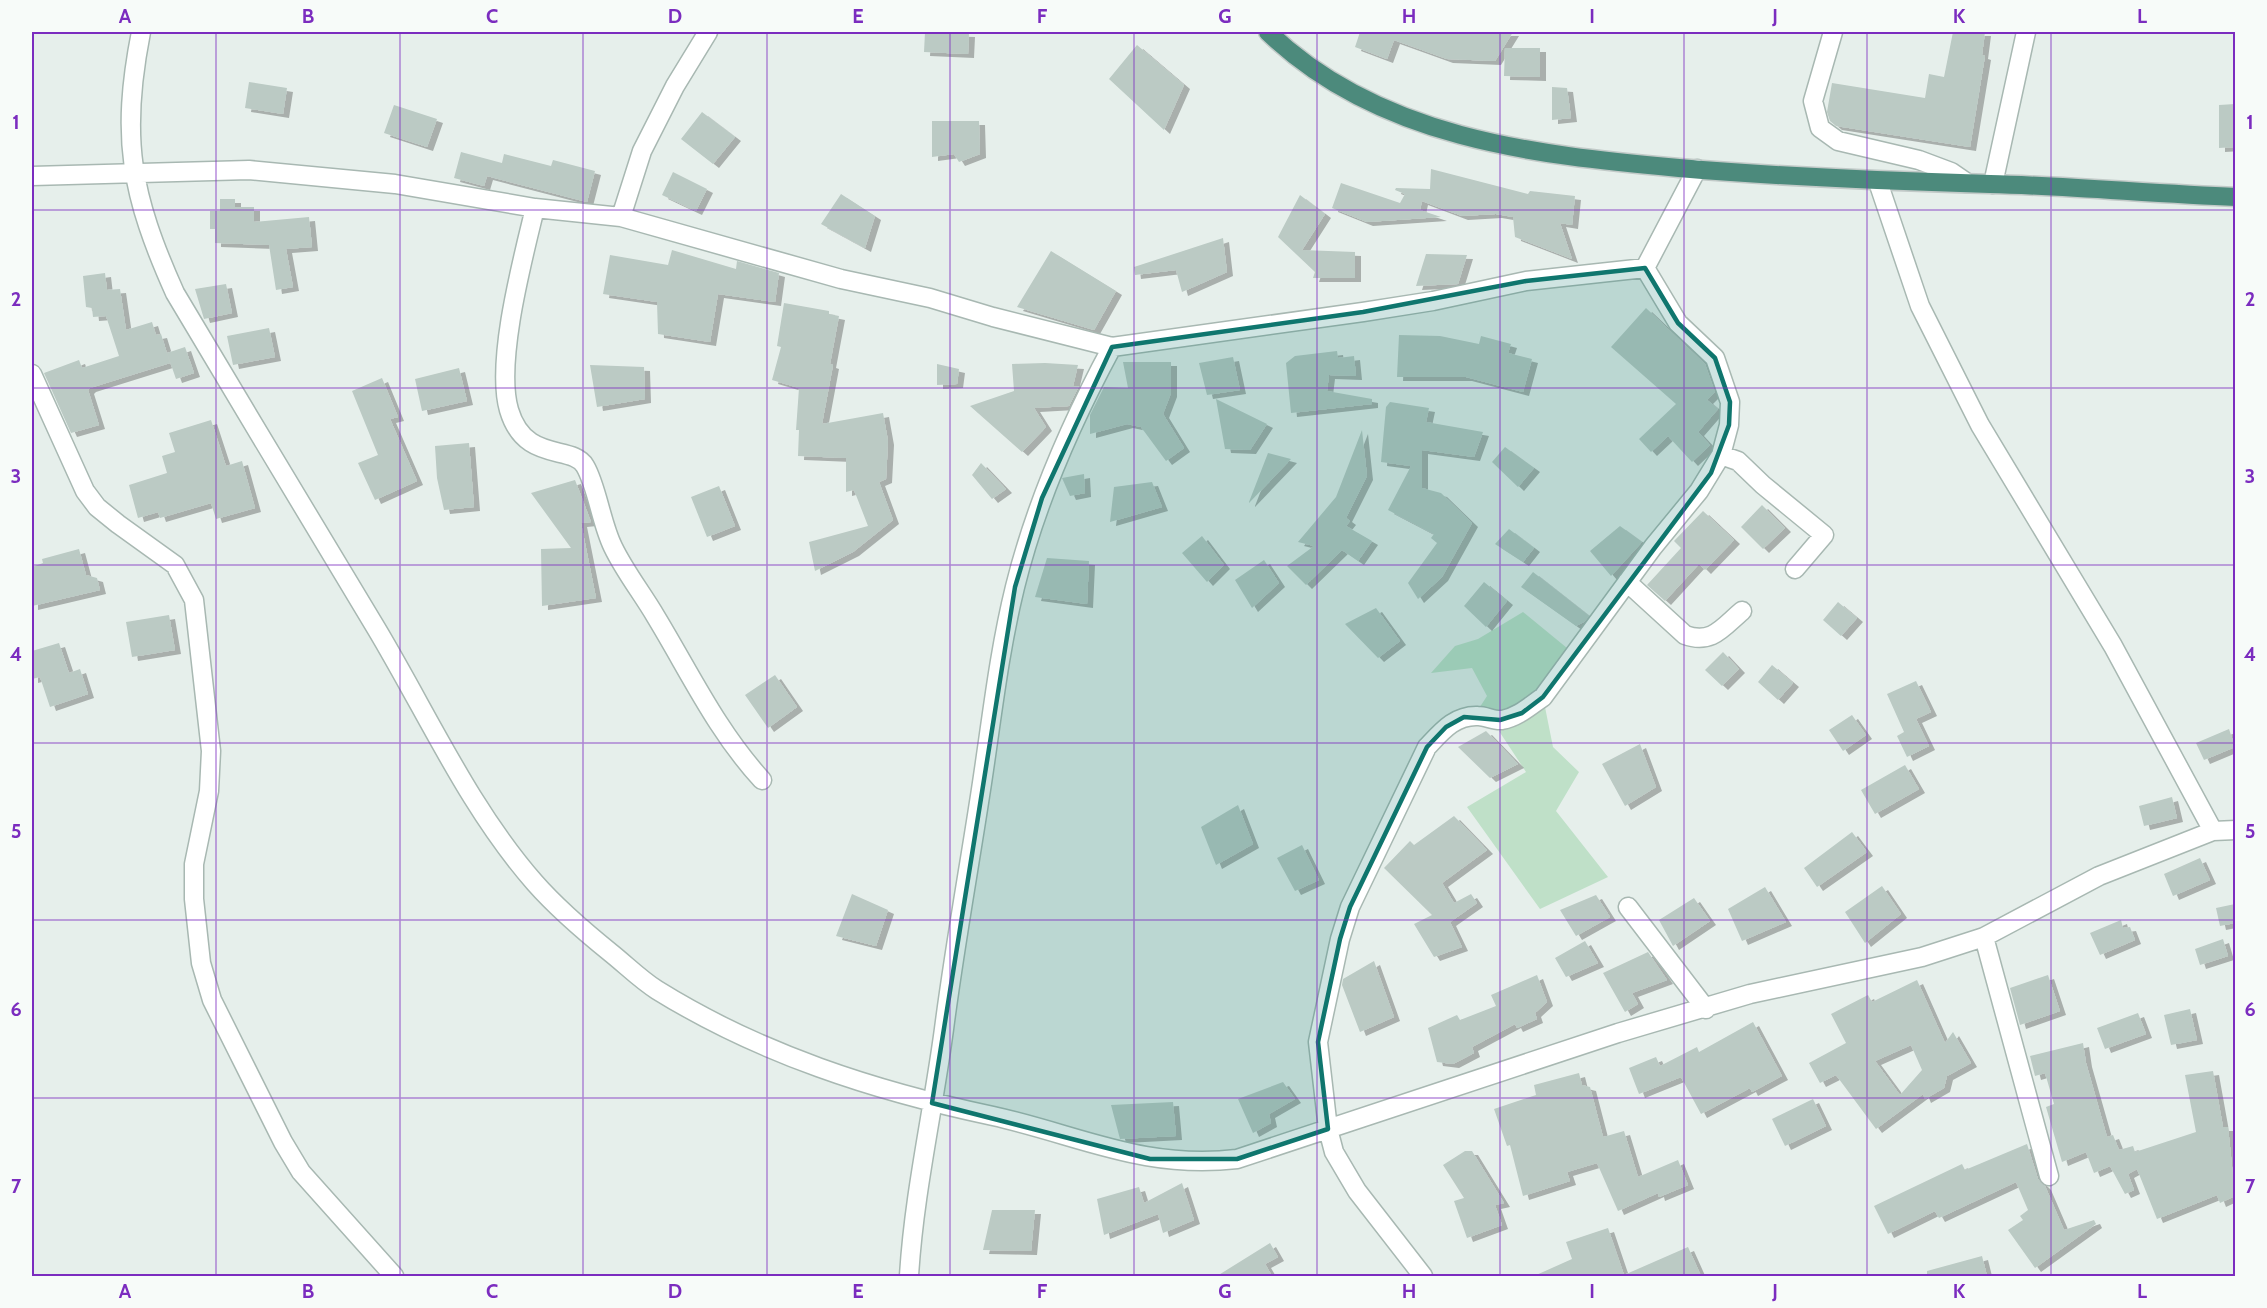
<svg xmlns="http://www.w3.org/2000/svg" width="2267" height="1308" viewBox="0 0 2267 1308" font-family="Cabin,sans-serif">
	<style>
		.green { fill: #bfe0c8 }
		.building { fill: #bbcac4; fill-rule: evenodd; filter: url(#shadow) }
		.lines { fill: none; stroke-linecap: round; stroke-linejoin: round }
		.minor-casing { stroke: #a8b8b2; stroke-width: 21 }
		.trunk-casing { stroke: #c2cac8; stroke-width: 21 }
		.minor { stroke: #fff; stroke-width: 18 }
		.trunk { stroke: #4c8a7c; stroke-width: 18 }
		.marked { fill: #0f766e; fill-opacity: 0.2; stroke: #0f766e; stroke-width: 4.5; stroke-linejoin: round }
		.grid { fill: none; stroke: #7b2cbf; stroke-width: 1.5; stroke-opacity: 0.55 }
		.neatline { fill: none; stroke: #7b2cbf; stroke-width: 2 }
		.grid-label { font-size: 20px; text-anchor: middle; font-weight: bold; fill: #7b2cbf }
	</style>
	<defs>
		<filter id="shadow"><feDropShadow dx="6" dy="4" stdDeviation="0" flood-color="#0004"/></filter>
	</defs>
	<rect width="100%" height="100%" fill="#e6efeb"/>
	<path class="green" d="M1523,612L1567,648L1542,689L1513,710H1478L1487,696L1472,668L1431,673L1455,646L1478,639Z
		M1545,707L1553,747L1579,772L1556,811L1608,877L1540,909L1467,807L1526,772L1499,731Z"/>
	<path class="building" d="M925,32L969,33L968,54L924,52Z
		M1360,32H1513L1495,61L1447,59L1394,40L1387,59L1355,47Z
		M1953,32H1985L1982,55L1985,56L1970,147L1836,126L1830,121L1827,112L1832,83L1925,98L1929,74L1944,77Z
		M1137,45L1184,85L1164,130L1109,79Z
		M1505,48H1540V77L1504,76Z
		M249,82L287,88L283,114L245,108Z
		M1552,87L1567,88L1571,118L1552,120Z
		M2235,104V147L2219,148V105Z
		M394,105L437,119L427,147L384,133Z
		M702,112L735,137L713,164L681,139Z
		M932,121H979L980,154L959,162L954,154L932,157Z
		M461,152L502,163L504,154L551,166L553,160L595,171L587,202L487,176L484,186L454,178Z
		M1431,169L1528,194L1530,191L1575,196L1572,225L1560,223L1572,259L1515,237L1513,217L1496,214L1462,216L1422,201L1420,210L1441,217L1367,222L1332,208L1341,183L1400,203L1405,194L1395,190L1396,188L1430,189Z
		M673,172L707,189L696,211L662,195Z
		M841,194L875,216L865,248L821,224Z
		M1300,195L1325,214L1302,250L1355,252V278H1313L1315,272L1278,237Z
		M220,199H235V207H254V222L309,217L312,247L286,249L293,287L276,290L269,245L215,243V229H210V211H220Z
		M1223,238L1227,272L1182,292L1176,270L1135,275L1134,267Z
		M672,250L736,269L737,261L779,273L775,302L718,294L710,342L658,334L657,302L603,294L610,255L668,265Z
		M1051,251L1116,291L1094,330L1017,307Z
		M1426,254L1467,255L1458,284L1416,286Z
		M105,273L107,290L120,289L126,330L152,322L156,335L161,334L170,363L90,388L88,390L99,425L71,433L44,373L79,360L82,368L119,356L106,316L93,317L92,308L86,307L83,276Z
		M226,284L232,313L204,319L195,289Z
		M784,303L829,311V314L839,316L830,364L833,365L822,424L883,413L888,441L886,479L879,482L893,520L853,552L815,571L809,542L868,526L854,490L846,492V458L798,456L799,430H796L799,388L772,380L781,347L777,346Z
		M1646,308L1705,364L1715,392L1707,400L1718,409L1698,432L1710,445L1692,462L1668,436L1651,452L1639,439L1676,404L1611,347Z
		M269,328L275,357L233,365L227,336Z
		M1399,335L1440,336L1479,344L1481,336L1511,344L1508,353L1532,359L1523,392L1466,377H1397Z
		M185,347L194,373L176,379L167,353Z
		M1337,351L1338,358L1354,356L1356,376L1329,375L1327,391L1372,399V404L1291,413L1286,363L1295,356Z
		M1233,357L1240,390L1207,395L1199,363Z
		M1123,362H1171V393L1163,414L1184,448L1166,461L1141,427L1127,424L1090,434V415L1104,387L1128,388Z
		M1045,363L1078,365L1073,386H1079L1069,406L1034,408L1046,427L1022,452L970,406L1014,391L1012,364Z
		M937,364L959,369L957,384L937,385Z
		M590,365L644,367L645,399L597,407Z
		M459,368L467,401L422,411L415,379Z
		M382,378L398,417L390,419L417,481L375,500L358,463L378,455L352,391Z
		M1216,399L1267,424L1250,450L1225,449Z
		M1390,402L1429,408L1426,422L1483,432L1474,457L1422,450V488L1441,493L1472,523L1442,577L1418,599L1408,583L1437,543L1431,538L1434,534L1388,510L1411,466L1381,462L1386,407Z
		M211,420L226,466L242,461L255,508L216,519L211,503L160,518L158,512L138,518L129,485L167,473L162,456L175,452L169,433Z
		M1362,430L1367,476L1346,518L1350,521L1346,526L1372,541L1358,561L1342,550L1306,585L1287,566L1314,546L1298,542L1336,497Z
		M469,443L474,507L444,510L437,478L435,446Z
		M1505,447L1534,468L1518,487L1492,462Z
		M1268,453L1291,459L1249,503V502Z
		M981,463L1006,489L992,499L972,475Z
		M1084,474L1085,493L1070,496L1062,478Z
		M575,480L591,522L581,523L596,598L542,606L541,549L571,548L531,493Z
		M1152,482L1162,507L1110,522L1114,487Z
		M719,486L735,526L707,537L691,497Z
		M1762,505L1785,528L1763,549L1741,527Z
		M1703,511L1734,540L1705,570L1699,564L1665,601L1647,585L1681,548L1674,541Z
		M1620,526L1642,542L1611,576L1590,551Z
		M1509,529L1534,548L1523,562L1495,544Z
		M1202,536L1224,565L1207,582L1182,553Z
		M79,549L86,575L97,578L100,590L32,606V567L43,563L42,559Z
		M1047,558L1089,561L1087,604L1035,597Z
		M1264,560L1279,583L1252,608L1235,580Z
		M1533,572L1589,616L1584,622L1576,626L1521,587Z
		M1484,582L1507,601L1486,627L1464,606Z
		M1838,602L1857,618L1841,636L1823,620Z
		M1376,608L1400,641L1378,658L1345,624Z
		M169,615L175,650L132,657L126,622Z
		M59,643L69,673L80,669L88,694L50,707L40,677L32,679V651Z
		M1723,652L1739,669L1722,686L1705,670Z
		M1772,665L1793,683L1778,700L1758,682Z
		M775,675L797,707L768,728L745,695Z
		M1916,681L1931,712L1916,719L1929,746L1907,757L1897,736L1904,732L1887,694Z
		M1852,715L1866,735L1843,751L1829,730Z
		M2229,729L2235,747L2204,760L2196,743Z
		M1486,731L1518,764L1490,778L1458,747Z
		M1640,744L1656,787L1625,806L1602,764Z
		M1905,765L1919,789L1875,814L1861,790Z
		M2172,797L2177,818L2144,826L2139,806Z
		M1238,805L1253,844L1216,865L1201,827Z
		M1454,816L1487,850L1442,883L1454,903L1471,894L1477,903L1450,922L1462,947L1434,957L1414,924L1432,915L1384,868L1410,841L1414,845Z
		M1852,832L1867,852L1817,887L1804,868Z
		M1302,845L1319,880L1295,891L1277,858Z
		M2200,858L2210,880L2173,896L2164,874Z
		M1882,886L1901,914L1865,943L1845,912Z
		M1765,887L1786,922L1742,941L1728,909Z
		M852,894L888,910L876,946L836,936Z
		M1596,895L1610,917L1576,936L1560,910Z
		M1694,898L1710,921L1673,946L1659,920Z
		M2235,904V923L2220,926L2216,908Z
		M2121,920L2123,928L2130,927L2135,940L2100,955L2090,933Z
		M2223,939L2228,956L2200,965L2195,949Z
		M1585,941L1598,963L1566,977L1555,958Z
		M1648,952L1667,980L1632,993L1638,1004L1625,1012L1603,973Z
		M1374,961L1394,1017L1360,1032L1342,985L1343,979Z
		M1537,975L1547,1002L1535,1013L1537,1019L1517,1028L1515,1024L1472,1047L1474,1053L1453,1064L1437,1062L1428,1028L1457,1015L1460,1020L1496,1006L1491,995Z
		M2048,975L2060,1011L2020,1025L2010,988Z
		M1917,980L1945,1043L1953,1032L1971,1063L1947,1076L1944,1088L1925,1099L1923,1094L1876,1129L1836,1075L1820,1083L1809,1063L1846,1043L1831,1014L1868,995L1872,1002ZM1911,1045L1922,1070L1900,1095L1875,1061Z
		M2190,1009L2197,1040L2171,1045L2164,1015Z
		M2138,1013L2146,1034L2105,1049L2097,1028Z
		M1753,1022L1782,1076L1752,1092L1750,1088L1701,1114L1681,1077L1639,1094L1629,1068L1656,1057L1660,1066L1697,1047L1699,1052Z
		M2083,1043L2086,1063L2107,1137L2113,1135L2119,1150L2133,1146L2135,1152L2196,1132L2185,1075L2213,1071L2223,1127H2228L2235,1196L2220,1203L2217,1195L2157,1219L2137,1169L2128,1174L2134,1190L2125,1194L2110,1166L2094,1173L2086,1152L2062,1162L2046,1107L2054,1104L2045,1073L2035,1076L2030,1056Z
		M1579,1073L1582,1085L1590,1087L1603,1137L1624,1131L1638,1177L1678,1160L1688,1185L1659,1197L1658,1193L1618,1211L1597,1163L1567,1172L1570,1181L1523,1196L1510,1145L1507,1146L1494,1109L1536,1095L1534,1085Z
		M1283,1082L1295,1099L1269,1114L1271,1123L1253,1133L1238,1099Z
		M1813,1099L1826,1126L1785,1146L1772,1119Z
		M1173,1102L1176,1136L1120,1139L1111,1105Z
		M2027,1144L2038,1179L2045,1186L2064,1230L2094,1220L2096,1224L2035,1268L2008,1230L2023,1220L2020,1216L2028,1210L2016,1182L1939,1218L1935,1211L1888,1234L1874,1206L1962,1164L1965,1170Z
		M1465,1151H1472L1504,1203L1495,1205L1502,1225L1467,1238L1454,1201L1464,1198L1443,1165Z
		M1182,1183L1194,1220L1163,1233L1158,1214L1104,1235L1097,1199L1139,1187L1144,1203Z
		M992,1210H1035L1031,1251L983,1250Z
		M1608,1228L1624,1275L1688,1247L1701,1276H1534L1572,1259L1566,1242Z
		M1270,1243L1278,1257L1265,1264L1272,1276H1217Z
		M1982,1256L1987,1276H1927V1271Z"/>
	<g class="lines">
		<g class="minor-casing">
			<path id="minor" d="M141,32C120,138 131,195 175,293C242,405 308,516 376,628C427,713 469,808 535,883C557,908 585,932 611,953C626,965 641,980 657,990C760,1054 875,1091 993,1116C1079,1135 1144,1170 1237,1159L1618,1033L1750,994L1922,957L1984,937L2099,876L2213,831L2236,830
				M1833,32L1813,101L1820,128L1838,141L1919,160L1951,172L1967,183
				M32,176L249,170L395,184L535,208L621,217L841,279L930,298L993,317L1112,347L1363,312L1433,301L1526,281L1645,268L1697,169
				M1878,182L1920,306L1980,425L2113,646L2213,831
				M1993,184L2026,32
				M535,208C523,258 495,362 509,410C525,464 572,444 585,466C597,486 601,523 613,547C625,572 642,593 656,617C690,673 717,731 762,780
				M621,217L642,151L675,86L708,32
				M32,374L85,491L97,507L118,524L175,565L194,600L211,751L209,791L194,864V899L201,963L212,1000L283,1142L301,1172L394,1276
				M1721,455L1738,461L1763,485L1824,535L1795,569
				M1627,582L1685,635C1712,645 1723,627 1742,611
				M1628,907L1706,1009
				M1984,937L2049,1176
				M909,1276C914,1193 933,1112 944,1029C954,951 968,874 980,796C991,726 998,656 1015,587C1036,502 1071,423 1112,347
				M1423,1276L1357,1191L1334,1152L1328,1129L1318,1042L1340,939L1350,907L1427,747C1442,731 1455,715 1478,716C1486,716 1494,721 1502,720C1518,717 1530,706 1543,697L1653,547L1699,491L1721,455L1729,425L1730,402L1715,358L1678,323L1645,268"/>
		</g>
		<g class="trunk-casing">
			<path id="trunk" d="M1268,32C1378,138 1534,155 1679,168C1782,177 1886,181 1990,184C2072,186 2154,194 2236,197"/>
		</g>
		<use href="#minor" class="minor"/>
		<use href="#trunk" class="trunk"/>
	</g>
	<path class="marked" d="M1645,268L1678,323L1715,358L1730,402L1729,425L1711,473L1543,697L1522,713L1500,720L1464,717L1446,727L1427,747L1350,907L1340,939L1318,1042L1328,1129L1237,1159H1150L932,1103L1015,587L1042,498L1112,347L1363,312L1526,281Z"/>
	<path class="grid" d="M216,32V1276M400,32V1276M583,32V1276M767,32V1276M950,32V1276M1134,32V1276M1317,32V1276M1500,32V1276M1684,32V1276M1867,32V1276M2051,32V1276M32,210H2236M32,388H2236M32,565H2236M32,743H2236M32,920H2236M32,1098H2236"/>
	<rect width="2267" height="1308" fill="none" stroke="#f7fbf9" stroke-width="66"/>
	<rect x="33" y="33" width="2201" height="1242" class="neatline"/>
	<g class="grid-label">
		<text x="125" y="23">A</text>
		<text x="308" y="23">B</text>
		<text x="492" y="23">C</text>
		<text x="675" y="23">D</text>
		<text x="858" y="23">E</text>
		<text x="1042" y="23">F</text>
		<text x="1225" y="23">G</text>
		<text x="1409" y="23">H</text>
		<text x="1592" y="23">I</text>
		<text x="1775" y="23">J</text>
		<text x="1959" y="23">K</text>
		<text x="2142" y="23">L</text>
		<text x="16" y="129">1</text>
		<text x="2250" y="129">1</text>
		<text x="16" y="306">2</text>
		<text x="2250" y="306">2</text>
		<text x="16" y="483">3</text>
		<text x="2250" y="483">3</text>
		<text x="16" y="661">4</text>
		<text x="2250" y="661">4</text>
		<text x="16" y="838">5</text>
		<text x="2250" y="838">5</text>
		<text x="16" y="1016">6</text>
		<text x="2250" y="1016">6</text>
		<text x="16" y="1193">7</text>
		<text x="2250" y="1193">7</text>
		<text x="125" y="1298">A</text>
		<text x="308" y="1298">B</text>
		<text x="492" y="1298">C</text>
		<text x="675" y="1298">D</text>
		<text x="858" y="1298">E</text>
		<text x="1042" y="1298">F</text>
		<text x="1225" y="1298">G</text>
		<text x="1409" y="1298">H</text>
		<text x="1592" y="1298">I</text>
		<text x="1775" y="1298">J</text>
		<text x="1959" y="1298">K</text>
		<text x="2142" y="1298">L</text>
	</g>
</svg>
